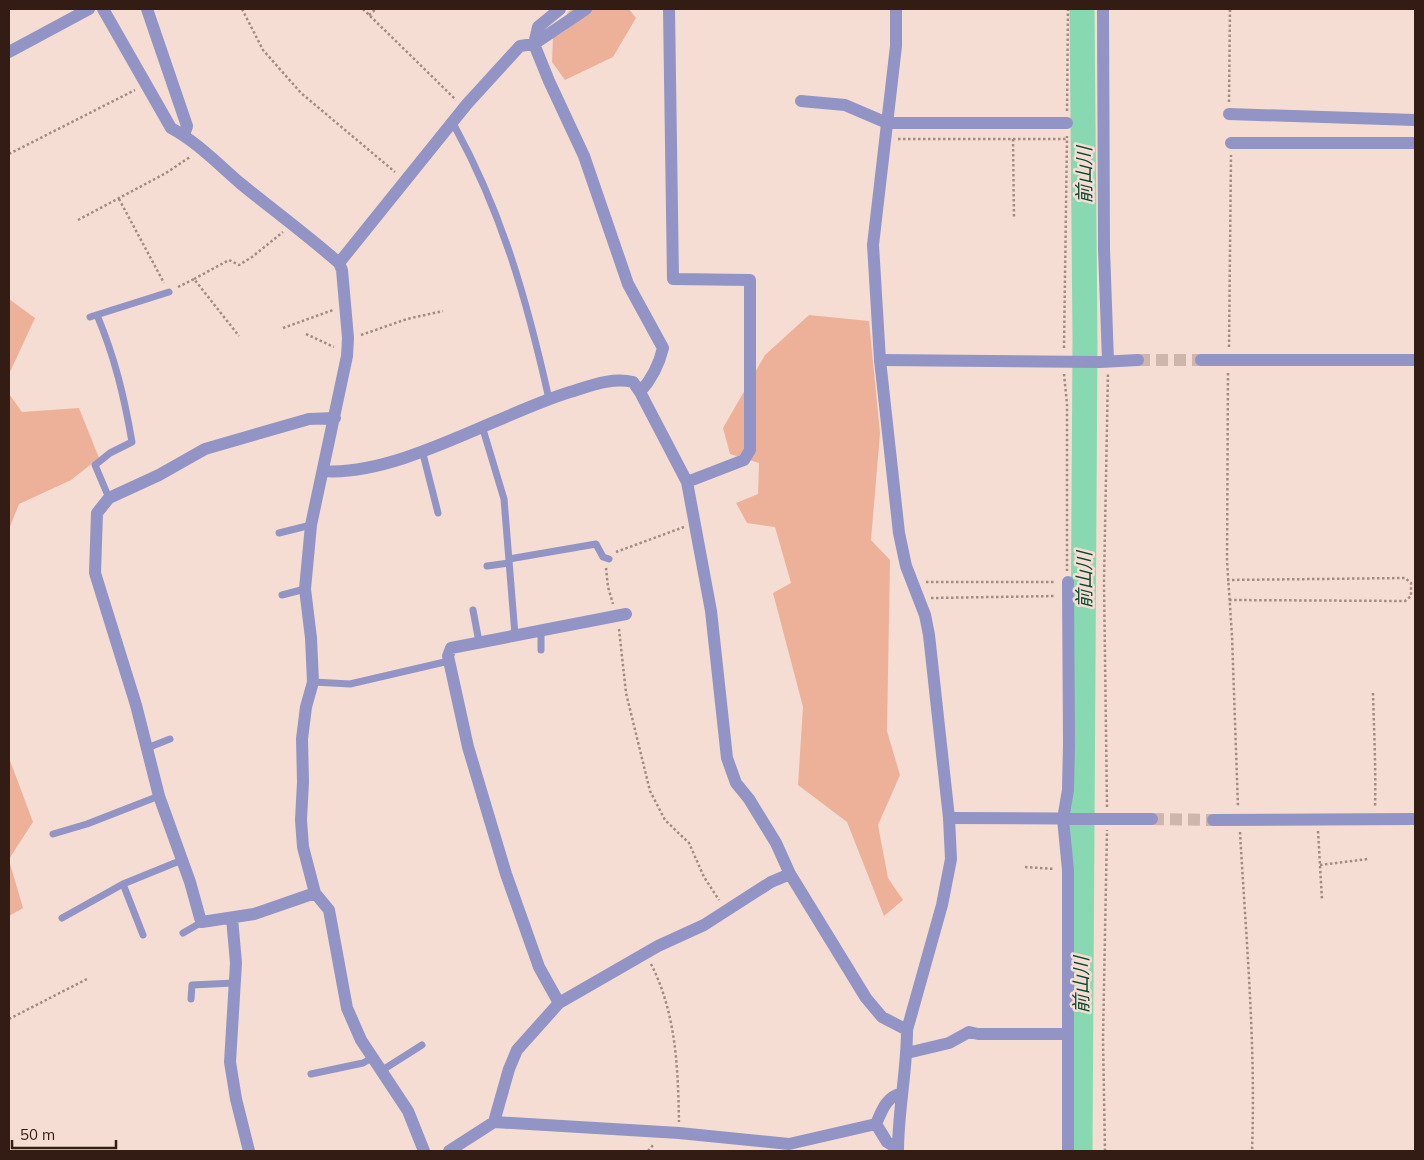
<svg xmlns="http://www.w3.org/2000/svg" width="1424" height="1160" viewBox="0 0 1424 1160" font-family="Mulish,'Noto Sans JP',sans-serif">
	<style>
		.green { fill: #edb19a }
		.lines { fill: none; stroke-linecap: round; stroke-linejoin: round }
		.river { stroke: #88d9b1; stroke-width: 25 }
		.minor-tunnel { stroke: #cfb6ad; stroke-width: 12; stroke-dasharray: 12 6; stroke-linecap: butt }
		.path { stroke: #a38b82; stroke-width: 2.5; stroke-dasharray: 2.5 2.5; stroke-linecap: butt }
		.service { stroke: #9194c4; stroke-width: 7 }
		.minor { stroke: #9194c4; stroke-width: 12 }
		.tertiary { stroke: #9194c4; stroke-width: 12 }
		.labels { text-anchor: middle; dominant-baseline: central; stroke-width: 5; stroke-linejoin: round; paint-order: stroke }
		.water-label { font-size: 19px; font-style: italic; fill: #094b32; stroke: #f6ddd3 }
	</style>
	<rect width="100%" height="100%" fill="#f6ddd3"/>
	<path class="green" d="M571,9H629L636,18L613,57L565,80L552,62L553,38L566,30L567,14Z
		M9,299L35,318L9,374Z
		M809,315L869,321L880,433L871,540L890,560L887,731L900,775L878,825L888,878L903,900L884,916L847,822L798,785L803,707L773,593L791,583L775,527L747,523L736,503L758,494L759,463L730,454L723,428L765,355Z
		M9,394L22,412L79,408L99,458L71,480L19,504L9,529Z
		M9,758L33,822L9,859Z
		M9,860L23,908L9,916Z"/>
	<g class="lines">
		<path class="river" d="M1080,1151L1085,340L1082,9"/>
		<path class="minor-tunnel" d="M1138,360H1201
			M1152,819L1213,820"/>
		<path class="path" d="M242,9L263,50L301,93L395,172
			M363,9L456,100
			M369,15L376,9
			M1229,102L1230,9
			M1067,111L1068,9
			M898,139H1067
			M1013,139L1014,219
			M9,154L135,90
			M119,199L164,283
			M78,220L166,173L190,157
			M194,279L229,260L239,265L252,257L283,232
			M178,287L194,279L239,336
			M283,328L333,310
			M306,334L334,347
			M361,335L407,319L443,311
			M1229,347L1231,155
			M1064,348L1067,136
			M1228,373L1227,561L1232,636L1238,807
			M1064,374L1067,404V571
			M616,552L684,527
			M606,568L608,587L613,604
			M1227,580L1405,578L1411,583V596L1405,601L1229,600
			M926,582H1056
			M931,598L1056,596
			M619,629L626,693L650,791L665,820L689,843L704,877L719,900
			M1373,693C1374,731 1376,769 1375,807
			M1107,807L1104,582L1108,373
			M1318,831L1322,900
			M1240,832C1246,938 1256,1045 1252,1151
			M1320,865L1368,859
			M1025,867L1055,869
			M651,964C676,1013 678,1067 679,1122
			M9,1019L87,979
			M648,1151L654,1144
			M1105,1151L1103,1039L1107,830"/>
		<path class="service" d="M451,124L455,127C503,215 527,301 549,399
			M97,315C115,358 124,396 132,442L110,453L95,465L109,498
			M90,317L169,292
			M482,426L504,499L515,635
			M422,450L438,513
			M279,533L311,525
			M509,559L596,544L603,557L609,559
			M487,566L509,563
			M282,595L305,589
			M473,610L479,642
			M541,650V629
			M313,682L350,684L449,661
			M147,748L170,739
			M53,834L87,824L159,796
			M123,884L143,935
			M62,918L123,884L182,860
			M183,933L202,922
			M191,999L192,985L234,983
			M381,1071L422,1045
			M311,1074L363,1063L372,1058"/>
		<path class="minor" d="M103,9L171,128C197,142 218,164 240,183C273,210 307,235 339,263L342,270L348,338L347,356L311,525L305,589L311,638L313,682L306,707L302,739L303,782L301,820L303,847L315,893L329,910L347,1008L361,1040L408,1111L424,1151
			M147,9L187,126L184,135
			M560,9L538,27L534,44L549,81L584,156L628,284L663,348C659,365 652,379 640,392
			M669,9L673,279L750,280V450L744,460L687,482
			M1103,9L1104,249L1108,361
			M9,52L89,9
			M801,101L845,105L887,123H1067
			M1229,114L1415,120
			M1231,143H1415
			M339,263L467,104L520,46L534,44L586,9
			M880,360L1100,362L1138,360
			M1201,360H1415
			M323,471C397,477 498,414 570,392C590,386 612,377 633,382L640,392L687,482L711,611L727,758L736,783L749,799L776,843L790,874L866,998L882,1017L907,1030C907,1071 898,1110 898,1151
			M1068,582L1069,744L1068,790L1063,819L1068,870V1151
			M949,818L1152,819
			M1213,820L1415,819
			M315,893L254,914L202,922L200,918L190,882L159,796L136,705L95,573L97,513L109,498L159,475L205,449L309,419L335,418
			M232,918L236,963L230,1062L236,1099L249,1151
			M559,1003L658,946L704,925L771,882L790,874
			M907,1053L949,1043L969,1032L978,1034H1068
			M494,1122L509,1069L517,1050L559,1003L539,967L506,874L468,747L448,656L451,648L626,614
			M876,1124L887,1142L898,1149
			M449,1151L494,1122L679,1133L789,1144L876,1124C882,1110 886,1097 902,1093"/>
		<path class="tertiary" d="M896,9V46L873,245L880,360L899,533L906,566L925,615L929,635L949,818L951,859L942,905L907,1030"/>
	</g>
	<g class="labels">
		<g class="water-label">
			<text transform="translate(1084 175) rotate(-90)">前山川</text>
			<text transform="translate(1084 580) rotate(-90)">前山川</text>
			<text transform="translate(1081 985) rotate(-90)">前山川</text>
		</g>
	</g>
	<rect width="1424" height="1160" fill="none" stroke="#331c14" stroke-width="20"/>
	<path d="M12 1140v8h104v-8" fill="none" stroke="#331c14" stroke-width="2.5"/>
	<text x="20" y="1140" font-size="15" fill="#331c14" stroke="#f6ddd3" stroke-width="4" paint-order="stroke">50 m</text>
</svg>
